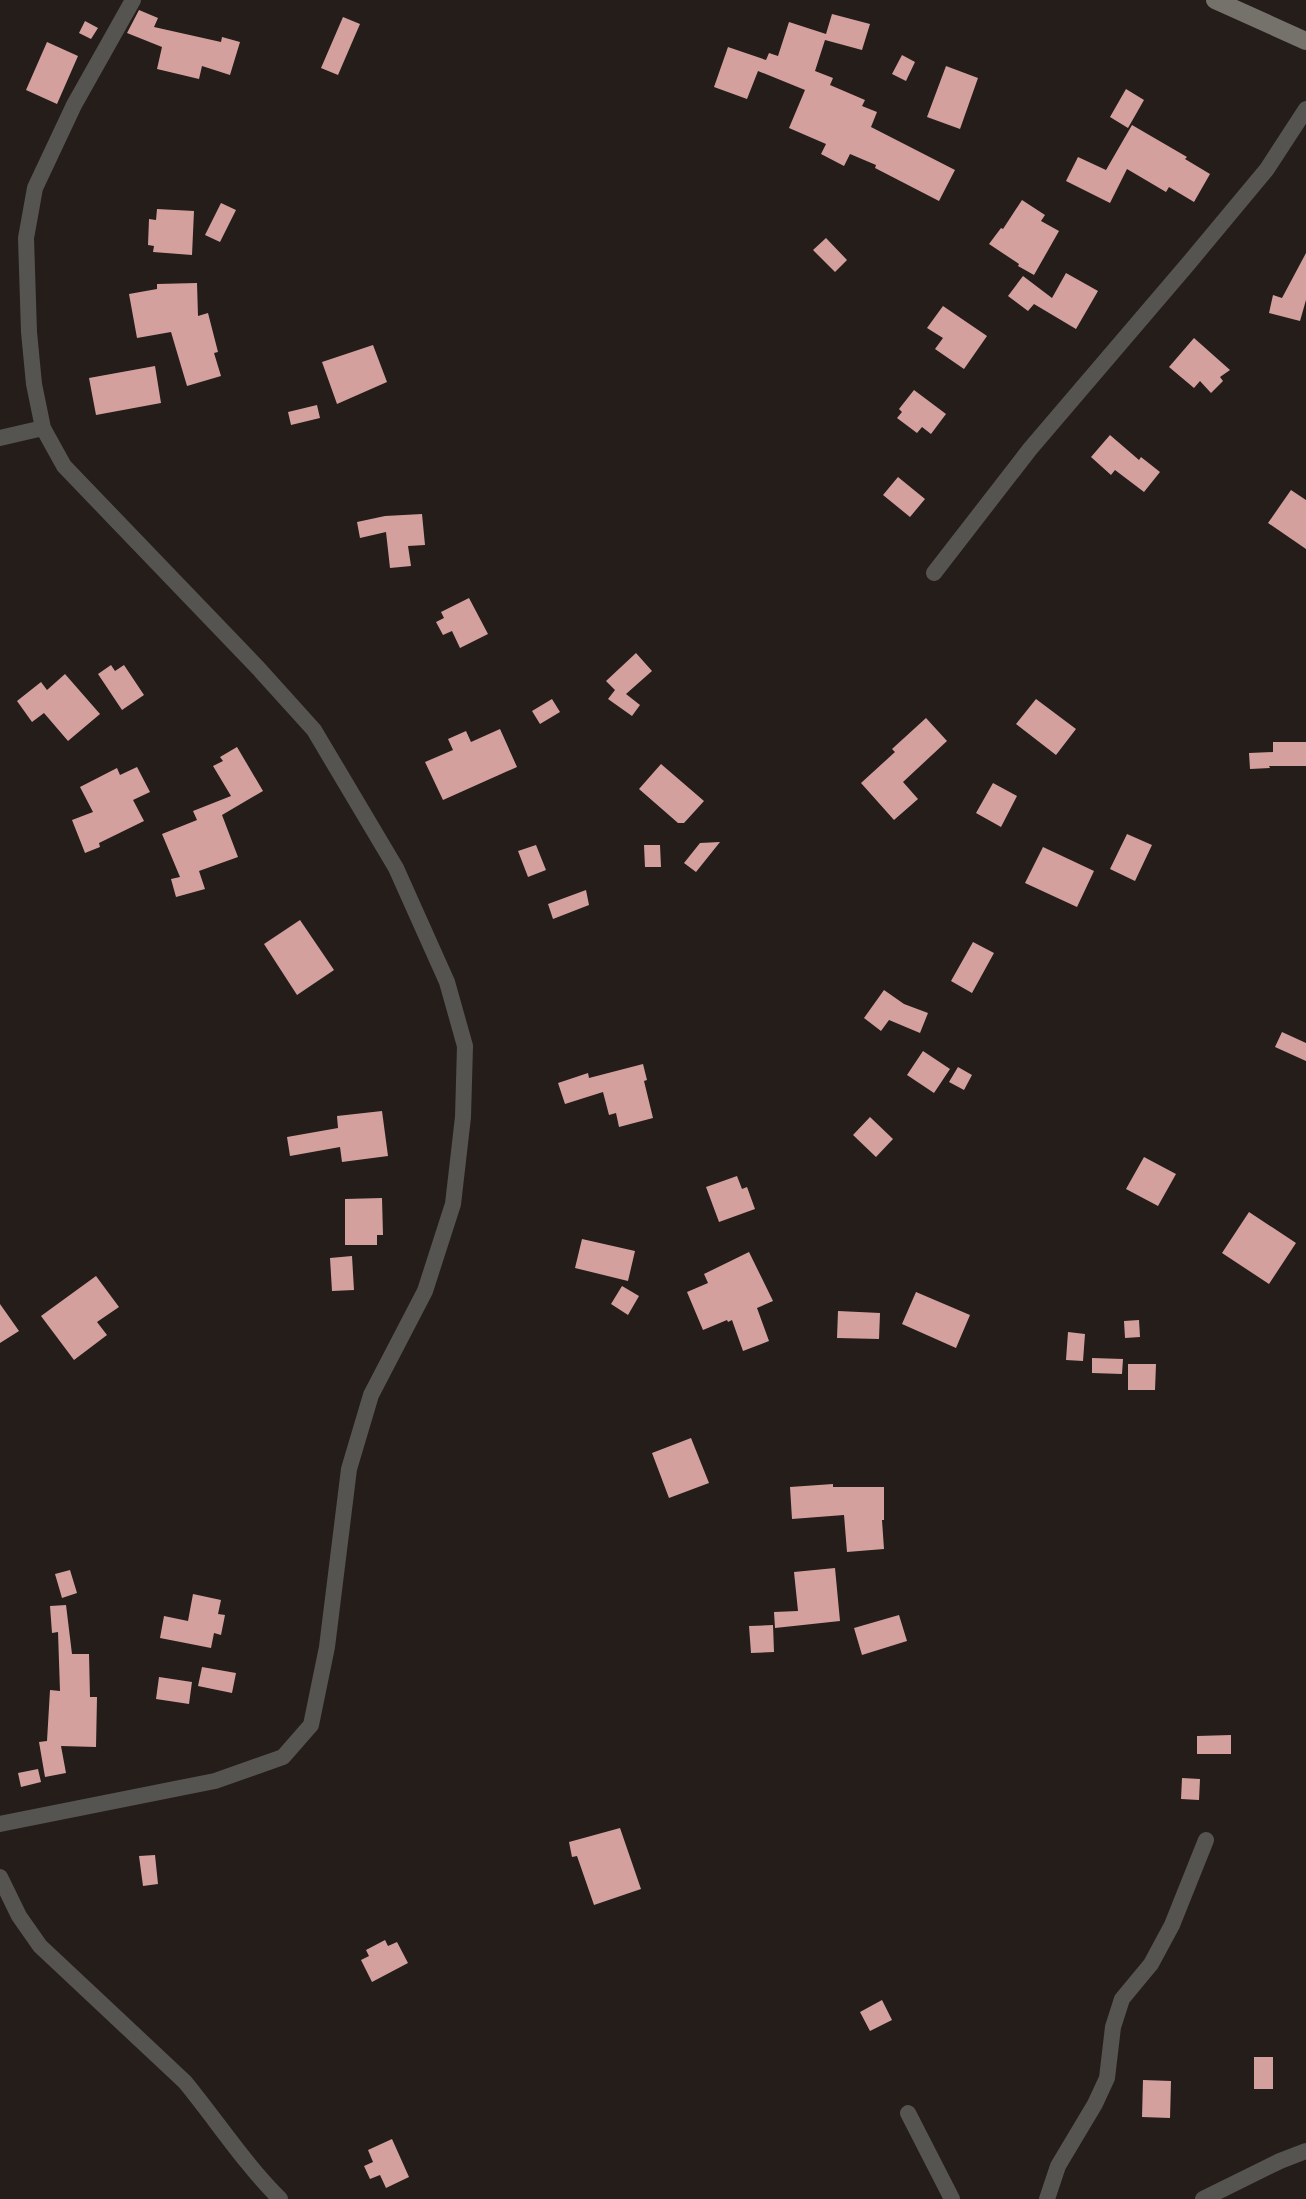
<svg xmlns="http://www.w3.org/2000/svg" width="1306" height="2199" viewBox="0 0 1306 2199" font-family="'Source Sans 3',sans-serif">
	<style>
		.building { fill: #d3a09e }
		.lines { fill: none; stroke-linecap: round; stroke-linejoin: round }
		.minor { stroke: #565450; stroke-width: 16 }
		.secondary { stroke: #75726c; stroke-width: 18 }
	</style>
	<rect width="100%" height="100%" fill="#251d19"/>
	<path class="building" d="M139,10L158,18L154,27L221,42L222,37L240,42L230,75L202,66L199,79L157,69L162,47L127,33Z
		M832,14L870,24L862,50L825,40L815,71L833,78L830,85L865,100L862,106L877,112L871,127L955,170L939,201L875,168L876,165L850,154L844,166L821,154L826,144L789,128L805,90L758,71L747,99L714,87L728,47L766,60L769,53L778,56L789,22L826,34Z
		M343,17L360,24L338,75L321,68Z
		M85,21L98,28L91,39L79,33Z
		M47,42L78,56L57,104L26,90Z
		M902,55L915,62L906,81L892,74Z
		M946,66L978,78L960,129L927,117Z
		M1126,89L1144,100L1128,128L1110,117Z
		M1132,125L1187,157L1185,159L1210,174L1194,202L1169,187L1166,192L1127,169L1110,203L1066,181L1078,157L1106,170Z
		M1022,200L1045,215L1041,221L1059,231L1034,275L1018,266L1019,264L989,244L1001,228L1003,229Z
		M221,203L236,210L220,242L205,235Z
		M157,209L194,211L192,255L153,252L154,246L148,245L149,219L156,220Z
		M826,238L847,260L835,272L813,250Z
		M1306,253V300L1300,321L1269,313L1273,295L1282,298Z
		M1066,273L1098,291L1076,329L1034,304L1028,311L1008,296L1023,276L1052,298Z
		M197,283L198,316L208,313L218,352L214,353L221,376L187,386L171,332L137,338L129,294L157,289V284Z
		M943,306L987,336L964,369L935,349L943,338L927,328Z
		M1194,338L1230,370L1220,377L1223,381L1211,393L1200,381L1194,388L1169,367Z
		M373,345L387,382L337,404L322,362Z
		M155,366L161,403L96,415L89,378Z
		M914,390L946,414L931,434L922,427L917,433L897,418L902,412L899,409Z
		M317,405L320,418L291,425L288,412Z
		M1110,435L1139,460L1141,457L1160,472L1144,492L1115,470L1111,475L1091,457Z
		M898,477L925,499L910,517L883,495Z
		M1291,490L1306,500V549L1268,523Z
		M422,514L425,545L408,546L411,566L390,568L386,532L360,538L357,522L385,516Z
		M469,598L488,634L460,648L452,631L443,635L436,622L444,618L441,612Z
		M636,653L652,671L626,694L640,705L632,716L608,699L615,690L606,681Z
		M111,665L115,671L124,665L144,695L122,710L98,674Z
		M65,674L100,714L68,741L44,713L32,722L17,701L41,682L47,690Z
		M552,699L560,712L540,724L532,711Z
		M1036,699L1076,729L1056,755L1016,724Z
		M926,718L947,741L903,782L918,799L894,820L861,783L895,752L892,749Z
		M500,729L517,767L443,800L425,762L453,750L448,739L466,731L471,742Z
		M1273,742H1306V766H1269L1270,768L1250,769L1249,753L1273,752Z
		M237,747L263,791L222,815L238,857L199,871L205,889L176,897L171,879L180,877L162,834L197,820L193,811L231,796L213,766L223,761L220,757Z
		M661,764L704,801L684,823H678L639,789Z
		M137,767L150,792L133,800L144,821L99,843L100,847L85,853L72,820L93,812L80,787L117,768L120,775Z
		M993,783L1017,796L1001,827L976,813Z
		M1127,834L1152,845L1135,881L1110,869Z
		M720,842L696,872L684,863L700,843Z
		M536,845L546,870L528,877L518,851Z
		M644,845H660L661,867H645Z
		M1043,847L1094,871L1077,907L1025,883Z
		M586,890L589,905L553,919L548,904Z
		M300,920L334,970L297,995L264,944Z
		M973,942L994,953L972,993L951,981Z
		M884,990L904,1004L928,1013L920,1033L889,1020L881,1031L864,1018Z
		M1282,1032L1306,1043V1061L1275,1047Z
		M923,1051L950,1069L934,1093L907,1075Z
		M643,1064L647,1080L644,1081L653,1118L619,1127L616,1113L609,1115L603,1092L565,1104L558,1083L588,1073L589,1078Z
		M958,1067L972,1075L964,1090L949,1082Z
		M382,1111L388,1156L342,1162L340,1147L290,1156L287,1137L338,1128L337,1116Z
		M870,1117L893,1139L876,1157L853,1135Z
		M1144,1157L1176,1174L1158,1206L1126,1189Z
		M737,1176L742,1189L747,1187L755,1209L719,1222L706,1187Z
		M382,1198L383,1235H377V1245H345V1199Z
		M1249,1212L1296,1243L1269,1284L1222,1253Z
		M582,1239L635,1251L628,1281L575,1268Z
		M749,1252L773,1301L757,1308L769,1341L743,1351L732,1320L728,1322L727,1320L703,1330L687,1292L708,1283L704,1274Z
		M352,1256L354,1290L332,1291L330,1258Z
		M96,1276L119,1307L97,1322L107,1335L74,1360L41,1316Z
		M622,1286L639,1296L628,1315L611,1304Z
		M916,1292L970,1315L956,1348L902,1324Z
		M0,1304L19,1331L0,1343Z
		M838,1311L880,1313L879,1339L837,1338Z
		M1139,1320L1140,1337L1125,1338L1124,1321Z
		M1068,1332L1085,1334L1083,1361L1066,1360Z
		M1092,1358L1123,1359L1122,1374L1092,1373Z
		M1128,1364H1156L1155,1390H1128Z
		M691,1438L709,1483L669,1498L652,1453Z
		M833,1484V1487H884V1520H882L884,1549L847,1552L844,1515L792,1519L790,1487Z
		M835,1568L840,1621L775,1628L774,1612L798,1611L794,1572Z
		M70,1570L77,1593L62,1598L55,1574Z
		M193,1594L221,1600L218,1614L225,1615L221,1635L214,1633L211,1648L160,1638L164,1616L188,1621Z
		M66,1605L72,1654H89L90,1697H97L96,1747L61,1746L66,1773L45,1777L39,1742L47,1741L50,1690L60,1691L58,1632L52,1633L50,1606Z
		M899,1615L907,1641L862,1655L854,1628Z
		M773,1625L774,1652L751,1653L749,1626Z
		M202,1667L236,1673L232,1693L198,1686Z
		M159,1677L192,1682L189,1704L156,1699Z
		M1231,1735V1754H1197V1736Z
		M38,1769L41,1782L21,1787L18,1773Z
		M1182,1778L1200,1779L1199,1800L1181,1799Z
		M620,1828L641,1889L594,1905L577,1856L572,1857L569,1842Z
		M155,1855L158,1884L143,1886L139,1856Z
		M385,1940L388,1946L397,1942L408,1963L372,1982L361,1960L369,1956L366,1950Z
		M882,2000L892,2020L870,2031L860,2012Z
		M1254,2057H1273V2089H1254Z
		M1143,2080L1171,2081L1170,2118L1142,2117Z
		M392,2139L409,2177L386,2188L380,2175L370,2179L364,2166L373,2162L368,2150Z"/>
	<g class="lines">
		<path class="minor" d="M0,438L43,428
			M934,573L1030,449L1188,264L1267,169L1306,109
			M0,1824L215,1781L283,1757L311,1725L327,1647L349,1469L371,1395L425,1291L453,1204L463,1117L465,1046L447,982L396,868L314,730L259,669L64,466L43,428L34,384L29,332L26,238L35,188L74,105L133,0
			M0,1877L19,1916L40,1946L185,2082C217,2121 244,2163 280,2199
			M908,2113L952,2199
			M1047,2199L1058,2166L1095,2104L1107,2078L1113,2027L1122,1999L1151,1964L1172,1925L1206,1840
			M1203,2199L1280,2161L1306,2151"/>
		<path class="secondary" d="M1215,0L1306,41"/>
	</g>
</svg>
